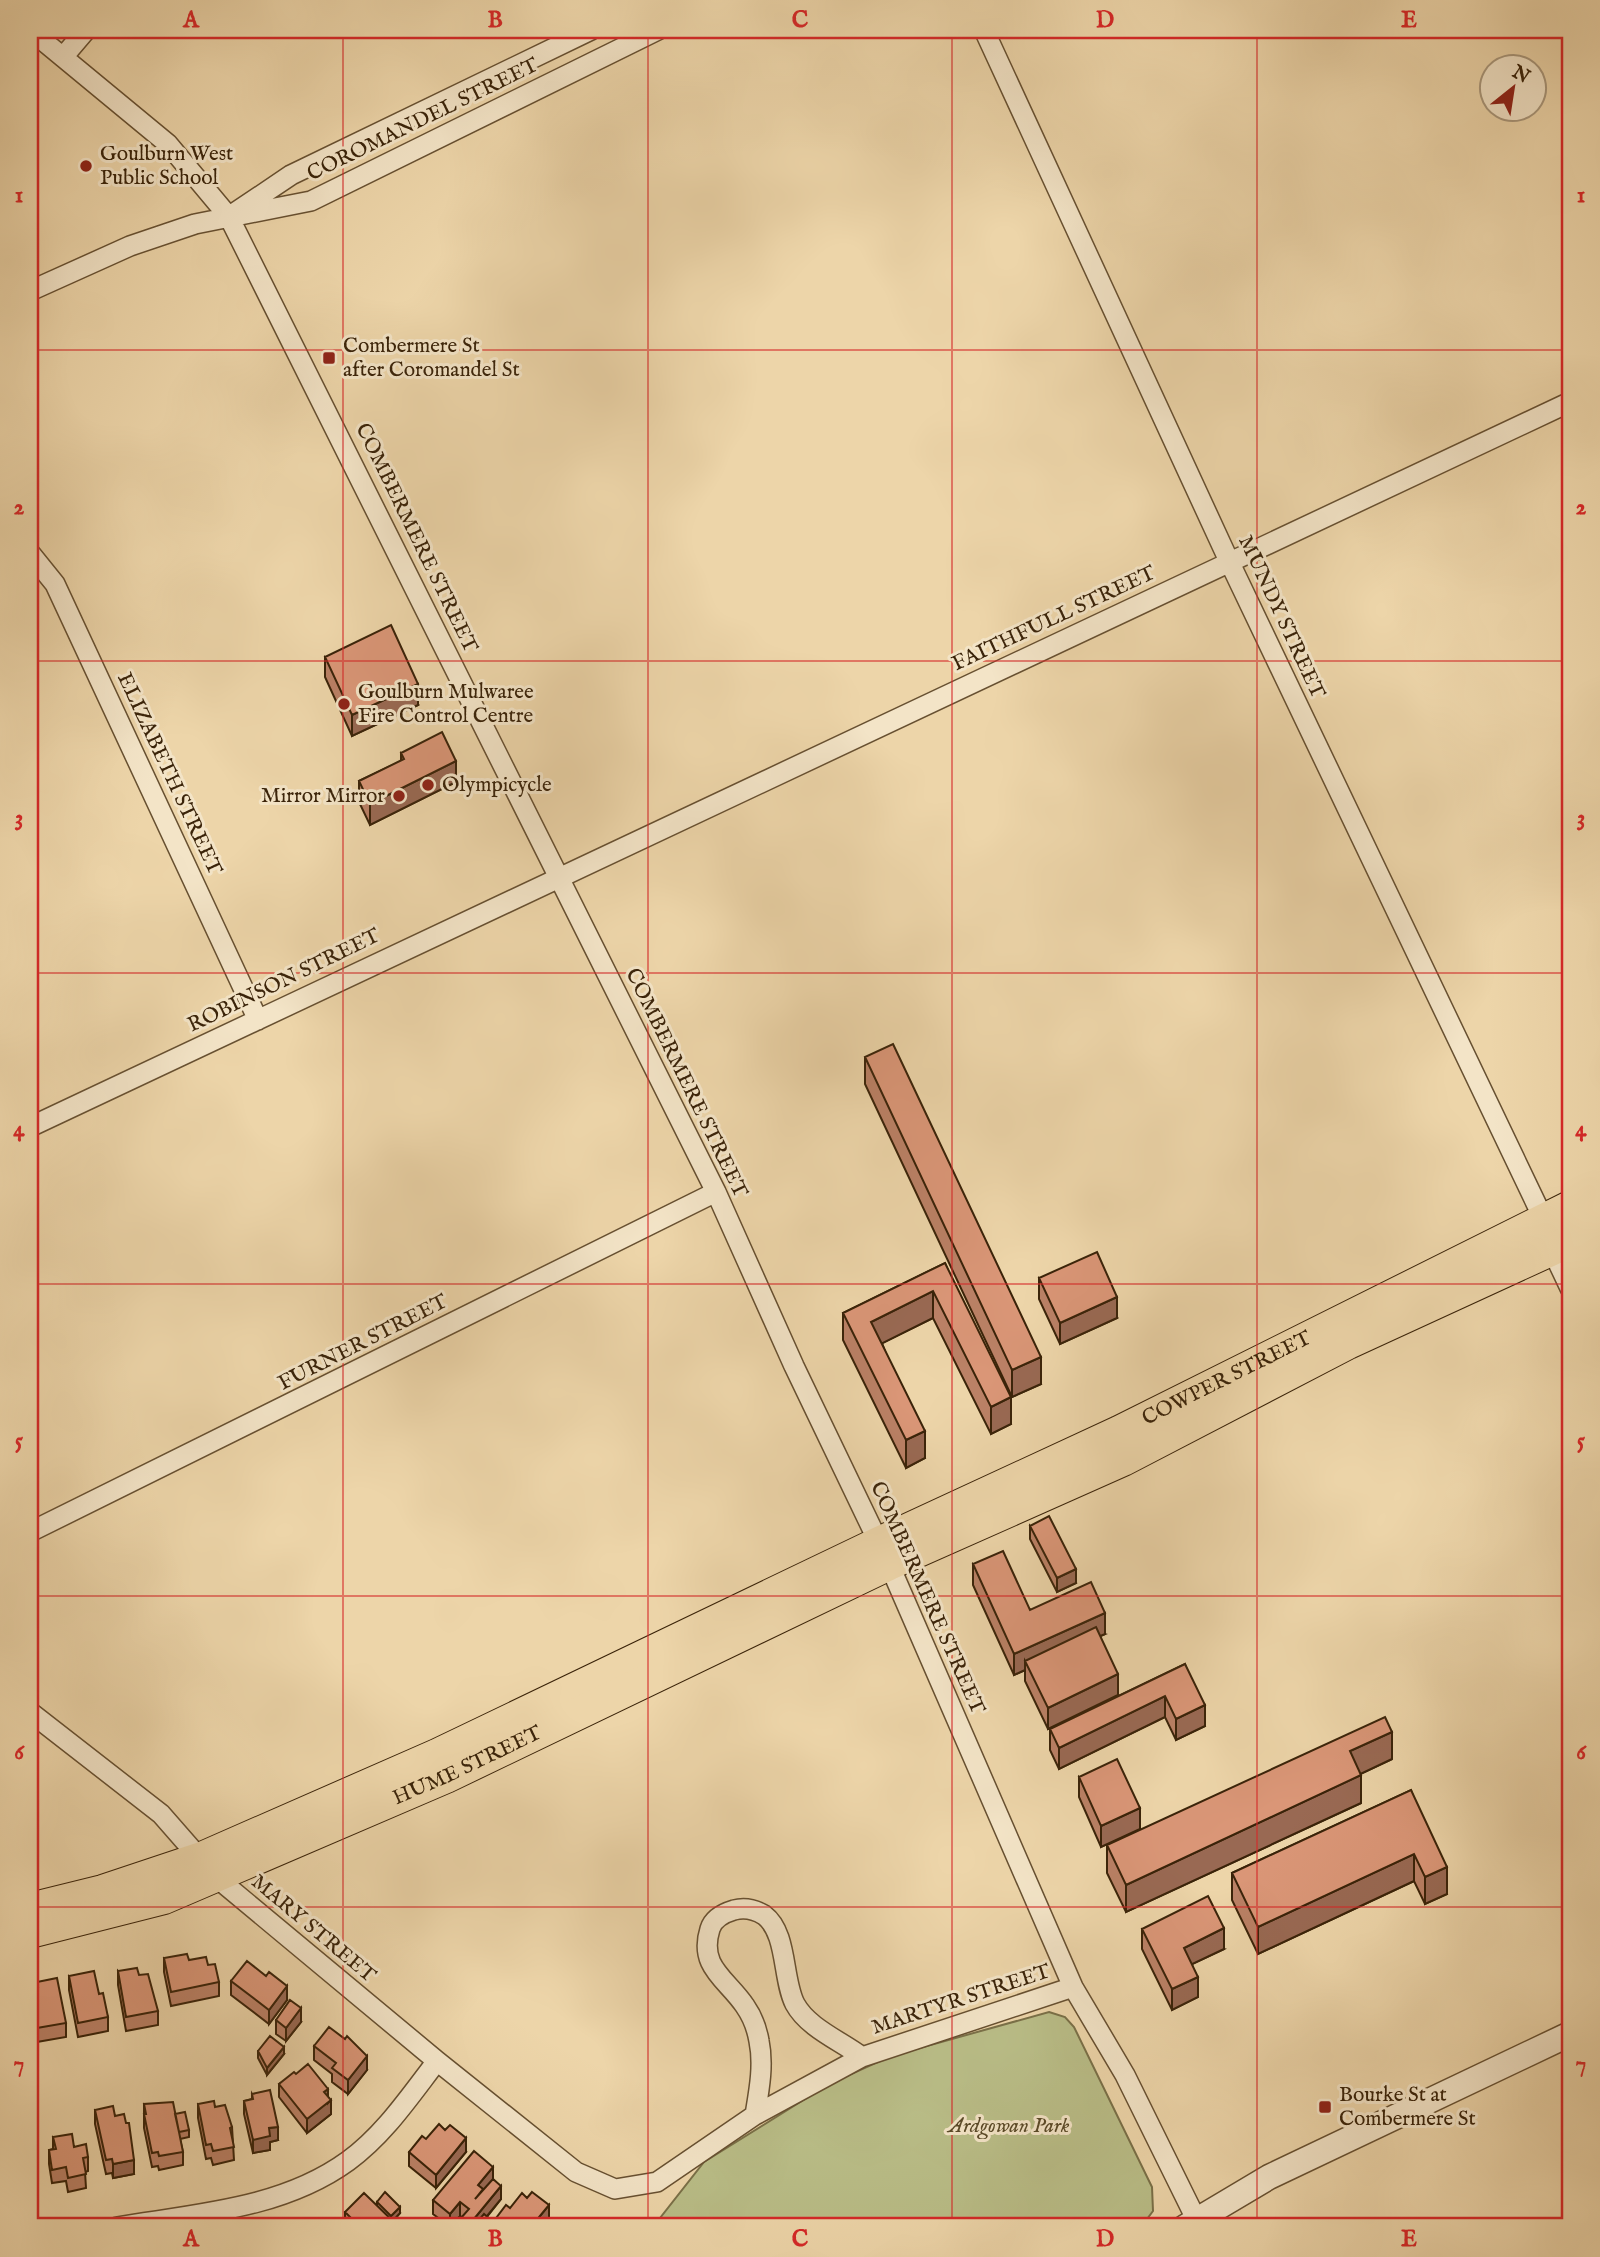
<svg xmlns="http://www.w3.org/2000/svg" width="1600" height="2257" viewBox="0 0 1600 2257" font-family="'IM FELL English',serif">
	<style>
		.green { fill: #b9bd87; stroke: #7a7048; stroke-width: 2 }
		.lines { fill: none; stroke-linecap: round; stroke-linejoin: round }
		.minor-casing { stroke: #675031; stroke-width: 22 }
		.tertiary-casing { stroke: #675031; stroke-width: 27 }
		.primary-casing { stroke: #3a2309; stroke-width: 34 }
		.minor { stroke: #f3e4c7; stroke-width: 19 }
		.tertiary { stroke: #f3e4c7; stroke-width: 24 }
		.primary { stroke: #edd5a9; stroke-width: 32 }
		.wall { fill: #bb8166; stroke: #3a2309; stroke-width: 2 }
		.shaded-wall { fill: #996953; stroke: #3a2309; stroke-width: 2 }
		.building { fill: #da9677; stroke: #3a2309; stroke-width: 2 }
		.grid { fill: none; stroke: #d62828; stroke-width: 2; stroke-opacity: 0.55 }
		.poi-dot { fill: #8f2418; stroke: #f3e4c7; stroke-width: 2.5 }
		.labels { text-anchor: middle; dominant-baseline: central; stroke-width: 6; stroke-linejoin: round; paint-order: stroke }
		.street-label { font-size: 21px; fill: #3a2309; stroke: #f3e4c7 }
		.poi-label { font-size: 21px; fill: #3a2309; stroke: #f3e4c7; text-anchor: start }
		.park-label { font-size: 21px; font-style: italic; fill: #5a4a28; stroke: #f3e4c7 }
		.neatline { fill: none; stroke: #d62828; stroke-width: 2.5 }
		.grid-label { font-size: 23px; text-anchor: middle; font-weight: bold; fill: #d62828 }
	</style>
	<rect width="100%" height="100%" fill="#edd5a9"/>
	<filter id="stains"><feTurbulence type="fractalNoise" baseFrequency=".00286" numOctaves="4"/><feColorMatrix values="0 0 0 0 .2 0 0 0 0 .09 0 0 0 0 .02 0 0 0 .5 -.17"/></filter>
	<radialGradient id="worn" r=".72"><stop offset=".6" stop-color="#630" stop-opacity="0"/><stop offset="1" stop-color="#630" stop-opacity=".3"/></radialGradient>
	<path class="green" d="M1049,2012L1065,2017L1074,2027L1152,2187L1153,2211L1141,2227H653L704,2162L829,2084L891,2056Z"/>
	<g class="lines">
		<g class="minor-casing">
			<path id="minor" d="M30,30L168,144L229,217L716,1192L794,1366L889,1564L1073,1987L1125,2075L1200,2227
				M984,30L1229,561L1544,1220
				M63,57L86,30
				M236,212L291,175L591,30
				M30,291L130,246L195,224L311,201L658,30
				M30,553L55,584L258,1020
				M30,1127L1570,402
				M1552,1250L1570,1288
				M30,1532L716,1192
				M30,1712L161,1814L217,1878L437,2061L576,2172L615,2189L657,2182L755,2115L862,2057L1073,1987
				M755,2115C759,2091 764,2065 759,2041C757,2029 752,2016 745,2006C727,1979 698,1967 710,1929C713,1919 724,1913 734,1910C745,1907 754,1909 764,1915C788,1933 782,1979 795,2004C808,2028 841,2041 862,2057
				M117,2227C195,2214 282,2209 348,2161C384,2135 410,2096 437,2061"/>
		</g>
		<g class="tertiary-casing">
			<path id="tertiary" d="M1185,2227L1269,2177L1570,2034"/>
		</g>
		<g class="primary-casing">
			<g id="primary">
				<path id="s1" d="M30,1909L103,1891L202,1858L437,1755L879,1543L1119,1432L1570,1207"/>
				<path id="s2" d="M30,1932L164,1898L446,1777L889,1564L1123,1460L1348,1343L1570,1241"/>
			</g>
		</g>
		<use href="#minor" class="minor"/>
		<use href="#tertiary" class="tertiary"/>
		<use href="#primary" class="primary"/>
	</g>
	<path class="wall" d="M325,657L418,705L352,736L325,677Z
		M401,753L456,782L370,825L359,802V781L401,761Z
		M865,1057L1041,1384L1012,1397L865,1084Z
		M945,1263L1011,1424L991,1434L933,1318L882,1343L925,1458L906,1468L843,1340V1313Z
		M1039,1278L1117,1318L1060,1344L1039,1299Z
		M1030,1526L1076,1583L1057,1592L1030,1539Z
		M973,1564L1030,1610L1105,1634L1100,1636L1118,1695L1048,1729L1025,1681V1670L1014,1675L973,1585Z
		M1185,1664L1205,1726L1176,1740L1165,1717L1059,1769L1050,1750V1729Z
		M1392,1759L1360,1774L1361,1803L1126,1912L1107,1873V1845Z
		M1079,1777L1140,1829L1101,1847L1079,1797Z
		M1411,1790L1447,1894L1425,1904L1414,1881L1258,1954L1232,1900V1873Z
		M1142,1929L1224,1949L1192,1964L1198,1997L1172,2010L1142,1949Z
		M164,1958L208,1965L219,1982V1996L171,2006L164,1972Z
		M118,1971L158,2011V2025L126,2031L118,1985Z
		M69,1976L99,1994L108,2017V2031L78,2037L69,1990Z
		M231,1981L287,2000L269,2024L231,1995Z
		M37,1982L66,2023V2037L31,2043L30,1989L37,1988Z
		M276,2020L301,2022L286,2041L276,2034Z
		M314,2046L367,2070L348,2094L332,2082V2074L314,2060Z
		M258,2051L284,2054L267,2075L258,2058Z
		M296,2074L328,2097L331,2114L307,2133L279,2097V2084Z
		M252,2094L278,2140L270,2142V2150L253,2153L244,2114V2101L252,2099Z
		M144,2104L175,2114L189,2130V2137L180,2139L183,2152V2165L159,2170L158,2166L152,2167L144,2128Z
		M198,2104L215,2107L232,2127L234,2160L213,2165L211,2158L206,2159L198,2118Z
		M95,2110L115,2116L134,2174L113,2178L112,2173L106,2174L95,2124Z
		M53,2137L74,2147L88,2157V2171L85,2172L86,2188L68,2192L66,2181L52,2183L49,2164V2150L53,2149Z
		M426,2139L466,2152L436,2188L409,2166V2152Z
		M493,2179L501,2199L487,2217L493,2222L510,2208L549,2219L543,2227H461L462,2217L460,2216L451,2227H450L433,2214V2200Z
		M377,2202L400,2213L393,2221L345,2226V2212L377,2205Z"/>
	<path class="shaded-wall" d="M418,684V705L352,736V715Z
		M456,761V782L370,825V804Z
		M933,1291V1318L871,1349V1322Z
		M1117,1297V1318L1060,1344V1323Z
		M1041,1357V1384L1012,1397V1370Z
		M1011,1397V1424L991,1434V1407Z
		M925,1431V1458L906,1468V1440Z
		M1076,1569V1583L1057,1592V1578Z
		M1105,1613V1634L1029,1668L1025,1661V1670L1014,1675V1654Z
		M1118,1674V1695L1048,1729V1708Z
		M1165,1696V1717L1059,1769V1748Z
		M1205,1705V1726L1176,1740V1719Z
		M1392,1732V1759L1350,1779V1751Z
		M1361,1775V1803L1126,1912V1885Z
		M1140,1808V1829L1101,1847V1826Z
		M1414,1854V1881L1258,1954V1927Z
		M1447,1867V1894L1425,1904V1877Z
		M1224,1928V1949L1184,1968V1948Z
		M1198,1977V1997L1172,2010V1989Z
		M287,1986V2000L269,2024V2010Z
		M301,2008V2022L286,2041V2028Z
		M284,2047V2054L267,2075V2068Z
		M367,2056V2070L348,2094V2080Z
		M328,2089V2103L331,2100V2114L307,2133V2119L324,2092Z
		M278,2127V2140L270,2142V2150L253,2153V2140L269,2128Z
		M466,2138V2152L436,2188V2175Z
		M134,2160V2174L113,2178V2164Z
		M493,2167V2181L483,2193L478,2185Z
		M37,2179V2192L30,2195V2181Z
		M501,2186V2199L478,2227H469V2225Z
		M460,2202V2216L450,2227V2214Z
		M549,2205V2219L543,2227H531Z
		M400,2207V2213L391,2223V2216Z"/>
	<path class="building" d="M391,625L418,684L352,715L325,657Z
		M442,732L456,761L370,804L359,781L404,759L401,753Z
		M893,1044L1041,1357L1012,1370L865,1057Z
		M1097,1252L1117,1297L1060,1323L1039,1278Z
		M945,1263L1011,1397L991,1407L933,1291L871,1322L925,1431L906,1440L843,1313Z
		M1049,1516L1076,1569L1057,1578L1030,1526Z
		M1003,1551L1030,1610L1091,1582L1105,1613L1014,1654L973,1564Z
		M1096,1627L1118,1674L1048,1708L1025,1661Z
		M1185,1664L1205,1705L1176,1719L1165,1696L1059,1748L1050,1729Z
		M1385,1717L1392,1732L1350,1751L1361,1775L1126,1885L1107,1845Z
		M1117,1759L1140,1808L1101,1826L1079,1777Z
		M1411,1790L1447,1867L1425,1877L1414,1854L1258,1927L1232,1873Z
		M1208,1896L1224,1928L1184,1948L1198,1977L1172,1989L1142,1929Z
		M187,1954L189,1960L206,1957L208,1965L215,1964L219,1982L171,1992L164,1958Z
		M247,1961L266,1976L269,1972L287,1986L269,2010L231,1981Z
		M137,1968L139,1975L148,1974L158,2011L126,2017L118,1971Z
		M94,1971L99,1994L103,1993L108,2017L78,2023L69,1976Z
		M57,1978L66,2023L31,2029L30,1989L38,1987L37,1982Z
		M290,2000L301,2008L286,2028L276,2020Z
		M329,2027L345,2039L347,2036L367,2056L348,2080L332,2068L336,2063L314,2046Z
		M270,2036L284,2047L267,2068L258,2051Z
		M308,2064L328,2089L324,2092L331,2100L307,2119L279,2084L294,2072L296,2074Z
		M270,2090L278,2127L269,2128L270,2136L253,2140L244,2101L253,2099L252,2094Z
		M214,2101L215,2107L225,2105L232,2127L230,2128L234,2147L213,2151L211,2144L206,2145L198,2104Z
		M173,2102L183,2152L159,2156L158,2152L152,2153L144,2114H146L144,2104Z
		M113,2106L115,2116L124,2114L126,2123H129L134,2160L113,2164L112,2159L106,2160L95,2110Z
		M185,2112L189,2130L179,2132L175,2114Z
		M439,2124L445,2130L450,2125L466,2138L436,2175L409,2152L422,2136L426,2139Z
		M72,2134L74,2147L86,2144L88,2157L83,2158L86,2174L68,2178L66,2167L52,2170L49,2150L56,2149L53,2137Z
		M30,2136L37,2179L30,2181Z
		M474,2151L493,2167L478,2185L483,2189L475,2199L493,2179L501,2186L469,2225L461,2218L469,2209L460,2202L450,2214L433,2200Z
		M385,2192L400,2207L391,2216L377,2202Z
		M532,2192L549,2205L531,2227H473L484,2214L493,2222L506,2205L510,2208L522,2193L527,2198Z
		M364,2193L399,2227H345L353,2220L345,2212Z
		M421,2219L428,2224L425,2227H414Z"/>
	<path class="grid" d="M343,30V2227M648,30V2227M952,30V2227M1257,30V2227M30,350H1570M30,661H1570M30,973H1570M30,1284H1570M30,1596H1570M30,1907H1570"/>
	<g class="poi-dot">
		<circle cx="86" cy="166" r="7"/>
		<rect x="322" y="351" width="14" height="14" rx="3.5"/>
		<circle cx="344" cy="704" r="7"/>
		<circle cx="428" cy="785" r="7"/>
		<circle cx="399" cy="796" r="7"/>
		<rect x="1318" y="2100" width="14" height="14" rx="3.5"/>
	</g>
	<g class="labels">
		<g class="street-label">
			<text transform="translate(423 120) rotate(-26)">COROMANDEL STREET</text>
			<text transform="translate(416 538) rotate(64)">COMBERMERE STREET</text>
			<text transform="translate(1281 617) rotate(65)">MUNDY STREET</text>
			<text transform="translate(1054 619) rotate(-25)">FAITHFULL STREET</text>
			<text transform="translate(169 774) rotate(65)">ELIZABETH STREET</text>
			<text transform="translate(284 981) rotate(-26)">ROBINSON STREET</text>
			<text transform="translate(686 1083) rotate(64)">COMBERMERE STREET</text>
			<text transform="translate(363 1343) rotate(-27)">FURNER STREET</text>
			<text stroke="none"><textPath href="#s1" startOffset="1311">COWPER STREET</textPath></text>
			<text transform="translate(927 1598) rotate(66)">COMBERMERE STREET</text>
			<text stroke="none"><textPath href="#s2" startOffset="469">HUME STREET</textPath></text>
			<text transform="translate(313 1929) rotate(40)">MARY STREET</text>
			<text transform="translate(961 2000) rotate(-18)">MARTYR STREET</text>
		</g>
		<g class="poi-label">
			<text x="100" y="154">Goulburn West<tspan x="100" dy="24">Public School</tspan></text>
			<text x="343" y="346">Combermere St<tspan x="343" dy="24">after Coromandel St</tspan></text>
			<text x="358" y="692">Goulburn Mulwaree<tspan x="358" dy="24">Fire Control Centre</tspan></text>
			<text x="442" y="785">Olympicycle</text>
			<text x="385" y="796" text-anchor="end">Mirror Mirror</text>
			<text x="1339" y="2095">Bourke St at<tspan x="1339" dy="24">Combermere St</tspan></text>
		</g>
		<g class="park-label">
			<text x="1009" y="2126">Ardgowan Park</text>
		</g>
	</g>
	<rect width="1600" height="2257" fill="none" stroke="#edd5a9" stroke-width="77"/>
	<g transform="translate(1513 88) rotate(30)"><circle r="33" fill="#f3e4c7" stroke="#a9977b" stroke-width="2"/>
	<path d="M0-5L12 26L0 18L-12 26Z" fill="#8f2418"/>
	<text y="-10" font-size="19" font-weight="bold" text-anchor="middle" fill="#3a2309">N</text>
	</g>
	<rect x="38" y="38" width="1524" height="2180" class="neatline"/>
	<g class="grid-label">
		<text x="191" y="27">A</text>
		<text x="495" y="27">B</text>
		<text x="800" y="27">C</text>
		<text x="1105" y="27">D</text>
		<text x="1409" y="27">E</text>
		<text x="19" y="202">1</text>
		<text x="1581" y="202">1</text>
		<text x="19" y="514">2</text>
		<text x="1581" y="514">2</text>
		<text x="19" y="825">3</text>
		<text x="1581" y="825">3</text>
		<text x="19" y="1136">4</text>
		<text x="1581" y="1136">4</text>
		<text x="19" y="1448">5</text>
		<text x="1581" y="1448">5</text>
		<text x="19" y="1759">6</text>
		<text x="1581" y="1759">6</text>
		<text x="19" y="2071">7</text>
		<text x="1581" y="2071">7</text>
		<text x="191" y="2246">A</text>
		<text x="495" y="2246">B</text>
		<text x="800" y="2246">C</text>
		<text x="1105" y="2246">D</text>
		<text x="1409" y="2246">E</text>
	</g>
	<rect width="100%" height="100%" filter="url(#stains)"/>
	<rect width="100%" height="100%" fill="url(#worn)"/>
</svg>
